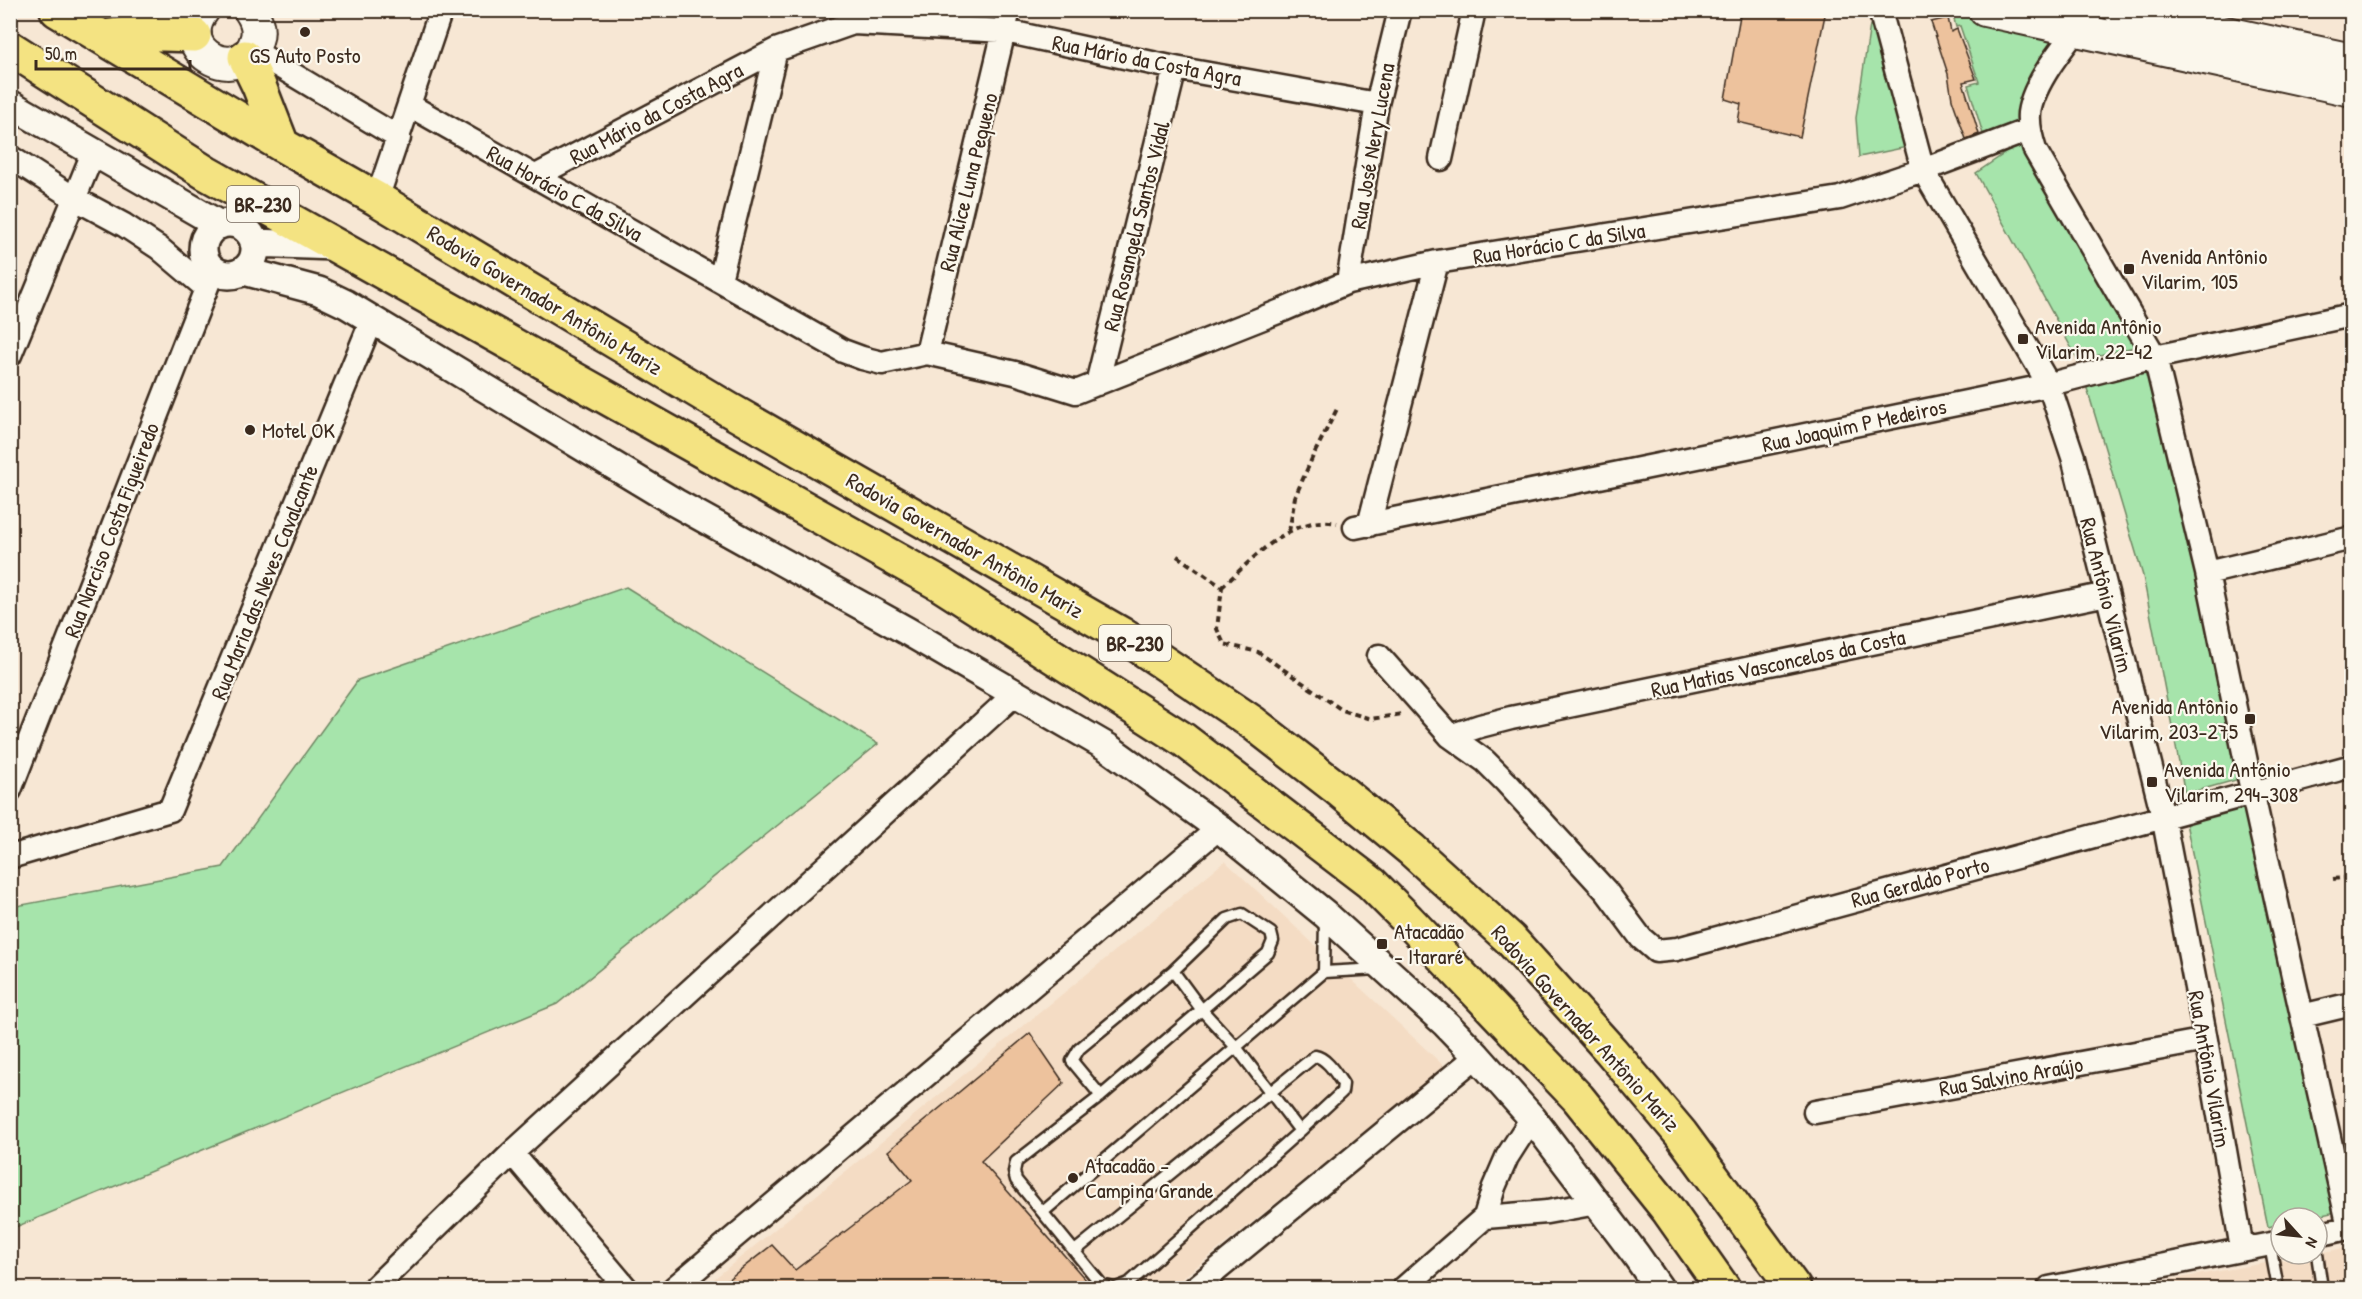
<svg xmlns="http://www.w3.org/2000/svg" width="2362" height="1299" viewBox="0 0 2362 1299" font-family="'Patrick Hand',sans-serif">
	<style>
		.built { fill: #f4dcc4 }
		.green { fill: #a6e4ab; stroke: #708764; stroke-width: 1.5 }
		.building { fill: #edc29d; stroke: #3b2a1e; stroke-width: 1.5 }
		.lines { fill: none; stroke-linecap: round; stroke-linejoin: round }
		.service-casing { stroke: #3b2a1e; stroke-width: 15 }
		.minor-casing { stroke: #3b2a1e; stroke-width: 27 }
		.tertiary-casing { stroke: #3b2a1e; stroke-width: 32 }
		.secondary-casing { stroke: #3b2a1e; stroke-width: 36 }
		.trunk-casing { stroke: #3b2a1e; stroke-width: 38 }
		.path { stroke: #3b2a1e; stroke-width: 4; stroke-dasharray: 6 4.5; stroke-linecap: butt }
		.service { stroke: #fbf7ec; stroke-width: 10 }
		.minor { stroke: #fbf7ec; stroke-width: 22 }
		.tertiary { stroke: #fbf7ec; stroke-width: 27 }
		.secondary { stroke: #fbf7ec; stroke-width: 32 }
		.trunk { stroke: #f4e382; stroke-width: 33 }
		.poi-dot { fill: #3b2a1e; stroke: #fbf7ec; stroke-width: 2 }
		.labels { text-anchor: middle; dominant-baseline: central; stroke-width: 4.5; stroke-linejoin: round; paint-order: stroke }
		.shield { fill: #fbf7ec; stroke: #75685c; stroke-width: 1.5 }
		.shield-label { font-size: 21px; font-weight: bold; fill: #3b2a1e }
		.poi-label { font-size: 22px; fill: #3b2a1e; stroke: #fbf7ec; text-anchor: start }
		.street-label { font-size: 22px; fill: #3b2a1e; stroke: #fbf7ec }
	</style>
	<rect width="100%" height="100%" fill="#f7e7d4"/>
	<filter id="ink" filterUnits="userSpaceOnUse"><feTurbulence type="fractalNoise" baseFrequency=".0167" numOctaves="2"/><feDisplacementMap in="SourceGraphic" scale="12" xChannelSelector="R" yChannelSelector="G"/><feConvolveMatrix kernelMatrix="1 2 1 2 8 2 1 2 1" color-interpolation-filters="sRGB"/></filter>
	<g filter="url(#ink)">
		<path class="built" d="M1225,861L1445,1067L1170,1288H703Z
			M2351,1246V1288H2123L2317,1254Z"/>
		<path class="green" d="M1952,11H1962L2070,32L2021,120L1983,134L1968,85L1979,82L1960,26L1956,27Z
			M1880,22L1912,146L1859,157L1856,118L1870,25Z
			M2023,141L2143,345L2078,360L1976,173Z
			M2151,372L2243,778L2185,794L2143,576L2086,385Z
			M626,587L878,744L557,1004L11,1229V907L223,867L358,680Z
			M2251,806L2336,1212L2308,1218H2281V1224L2268,1227L2185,818Z"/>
		<path class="building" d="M1741,10H1826L1800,137L1738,122L1741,104L1725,99Z
			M1948,18L1951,32L1957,29L1976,79L1963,82L1979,134L1966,139L1952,99L1948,74L1931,22Z
			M1030,1033L1064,1083L981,1161L1093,1288H717L772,1245L795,1270L912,1180L888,1151Z"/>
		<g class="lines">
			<g class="service-casing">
				<path id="service" d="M1324,972L1325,920
					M1101,1096L1072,1061L1079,1049L1173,971L1227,919L1242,914L1271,933L1273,941L1268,953L1101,1096L1016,1162L1014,1172L1016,1180L1102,1285L1113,1288
					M1043,1212L1324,972L1379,969
					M2270,1245L2278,1288
					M1075,1251L1315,1056C1327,1058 1336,1074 1343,1084L1342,1092L1300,1131L1236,1047L1201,1009L1173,971
					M2317,1254L2322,1288
					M1116,1288L1129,1283L1300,1131"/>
			</g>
			<g class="minor-casing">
				<path id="minor" d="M1880,10L1923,170L2049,385L2073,457L2163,816L2206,1040L2242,1249
					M2092,10C2071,37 2034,79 2029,113C2028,126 2031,138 2035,150L2155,357L2207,573L2252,791L2349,1227
					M252,50L399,138
					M409,105L843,351L862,358L882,363L927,353L1015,373L1076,392L1283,310L1348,282L1437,262L1840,198L1923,170L2029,130
					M10,157L74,198L124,225L159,248L205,287
					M1441,159L1474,10
					M536,176L776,50L853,23L1005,31L1175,68L1377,104
					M377,199L441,10
					M720,280L776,50
					M1348,282L1377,104L1400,10
					M927,353L1009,10
					M10,355L93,153
					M1097,384L1175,68
					M1369,525L1437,262
					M1355,527L2035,388L2155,357L2352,315
					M2207,573L2352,538
					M1379,656L1450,736L1485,761L1506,782L1606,891L1641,938L1656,951L1677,949L2352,766
					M1450,736L1480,726L1511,718L2107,594
					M10,790L213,271
					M10,857L170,810L372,320
					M2302,1016L2352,1004
					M1815,1112L2206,1040
					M512,1153L626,1288
					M1485,1217L1547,1212L1597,1203
					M2317,1235L2352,1227
					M374,1288L512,1153L1015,694
					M674,1288L1219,828
					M1195,1288L1477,1056
					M1404,1288L1485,1217L1494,1187L1507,1157L1532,1118
					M2049,1288L2281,1242"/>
			</g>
			<g class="tertiary-casing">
				<path id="tertiary" d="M170,10L195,29
					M10,104L220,225
					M203 249a26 26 0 1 1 52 0a26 26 0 1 1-52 0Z
					M254,243L334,246
					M244,271L319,291L346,304L676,503L907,631L1107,747L1219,828L1325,914L1446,1024L1477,1056L1532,1118L1636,1255L1659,1288"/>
			</g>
			<g class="secondary-casing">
				<path id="secondary" d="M203,10C170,54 243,86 256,41C260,30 257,20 250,10
					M1985,10L2352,90
					M2120,10L2352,60"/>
			</g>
			<g class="trunk-casing">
				<path id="trunk" d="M57,10L282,145L377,199L728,409L1121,634L1253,723L1338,789L1412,850L1510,939L1611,1051L1681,1134L1794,1288
					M103,37L133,33L194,35
					M10,48L206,173L940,584L1184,740L1371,883L1408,920L1578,1098L1668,1210L1723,1288
					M245,57L259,86L282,145"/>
			</g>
			<path class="path" d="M1289,532L1295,497L1313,456L1337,409
				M1177,556L1222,587L1217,629L1224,644L1258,652L1342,710L1371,719L1402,714
				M1222,587C1253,559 1291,514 1337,523
				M2333,879L2352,877"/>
			<use href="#service" class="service"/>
			<use href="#minor" class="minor"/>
			<use href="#tertiary" class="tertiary"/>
			<use href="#secondary" class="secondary"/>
			<use href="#trunk" class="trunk"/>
		</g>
	</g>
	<g class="poi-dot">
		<circle cx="305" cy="32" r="6"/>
		<rect x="2123" y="263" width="12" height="12" rx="3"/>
		<rect x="2017" y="333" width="12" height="12" rx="3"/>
		<circle cx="250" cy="430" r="6"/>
		<rect x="2244" y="713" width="12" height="12" rx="3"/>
		<rect x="2146" y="776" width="12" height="12" rx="3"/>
		<rect x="1376" y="938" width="12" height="12" rx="3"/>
		<circle cx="1073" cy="1178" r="6"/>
	</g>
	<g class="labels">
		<g class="shield">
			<rect x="227" y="186" width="72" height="36" rx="4.5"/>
			<rect x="1099" y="625" width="72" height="36" rx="4.5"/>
		</g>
		<g class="shield-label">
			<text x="263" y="204">BR-230</text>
			<text x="1135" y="643">BR-230</text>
		</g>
		<g class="poi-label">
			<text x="305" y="55" text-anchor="middle">GS Auto Posto</text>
			<text x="2141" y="256">Avenida Antônio<tspan x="2141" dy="25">Vilarim, 105</tspan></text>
			<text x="2035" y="326">Avenida Antônio<tspan x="2035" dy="25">Vilarim, 22-42</tspan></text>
			<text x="262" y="430">Motel OK</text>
			<text x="2238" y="706" text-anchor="end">Avenida Antônio<tspan x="2238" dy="25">Vilarim, 203-275</tspan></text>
			<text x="2164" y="769">Avenida Antônio<tspan x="2164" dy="25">Vilarim, 294-308</tspan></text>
			<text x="1394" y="931">Atacadão<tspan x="1394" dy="25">- Itararé</tspan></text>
			<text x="1085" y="1165">Atacadão -<tspan x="1085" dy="25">Campina Grande</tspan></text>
		</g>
		<g class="street-label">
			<text transform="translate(1147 60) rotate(11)">Rua Mário da Costa Agra</text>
			<text transform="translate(656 113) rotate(-28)">Rua Mário da Costa Agra</text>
			<text transform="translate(1372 146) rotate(-80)">Rua José Nery Lucena</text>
			<text transform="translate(968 182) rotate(-76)">Rua Alice Luna Pequeno</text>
			<text transform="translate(565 193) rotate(29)">Rua Horácio C da Silva</text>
			<text transform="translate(1136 226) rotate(-76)">Rua Rosangela Santos Vidal</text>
			<text transform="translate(1559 243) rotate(-9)">Rua Horácio C da Silva</text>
			<text transform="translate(545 300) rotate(31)">Rodovia Governador Antônio Mariz</text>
			<text transform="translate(1854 425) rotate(-12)">Rua Joaquim P Medeiros</text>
			<text transform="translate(111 530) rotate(-69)">Rua Narciso Costa Figueiredo</text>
			<text transform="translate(965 545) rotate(30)">Rodovia Governador Antônio Mariz</text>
			<text transform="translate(264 582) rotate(-68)">Rua Maria das Neves Cavalcante</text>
			<text transform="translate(2107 595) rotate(76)">Rua Antônio Vilarim</text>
			<text transform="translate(1778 663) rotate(-12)">Rua Matias Vasconcelos da Costa</text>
			<text transform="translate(1920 882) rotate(-15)">Rua Geraldo Porto</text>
			<text transform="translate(1586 1028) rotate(48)">Rodovia Governador Antônio Mariz</text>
			<text transform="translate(2210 1069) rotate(80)">Rua Antônio Vilarim</text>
			<text transform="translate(2011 1076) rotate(-10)">Rua Salvino Araújo</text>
		</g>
	</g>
	<rect width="2362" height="1299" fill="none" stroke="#fbf7ec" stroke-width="36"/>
	<rect x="18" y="18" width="2326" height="1263" fill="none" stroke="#3b2a1e" stroke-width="2" filter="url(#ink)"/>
	<g transform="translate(2299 1236) rotate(117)"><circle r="28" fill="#fbf7ec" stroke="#aea59a" stroke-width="1.5"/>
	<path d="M0-4.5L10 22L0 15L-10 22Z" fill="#3b2a1e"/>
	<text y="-9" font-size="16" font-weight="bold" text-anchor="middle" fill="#3b2a1e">N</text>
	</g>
	<path d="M36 60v9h154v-9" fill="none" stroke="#3b2a1e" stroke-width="3"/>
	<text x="45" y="60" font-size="18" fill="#3b2a1e" stroke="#fbf7ec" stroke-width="4.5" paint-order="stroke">50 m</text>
</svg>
